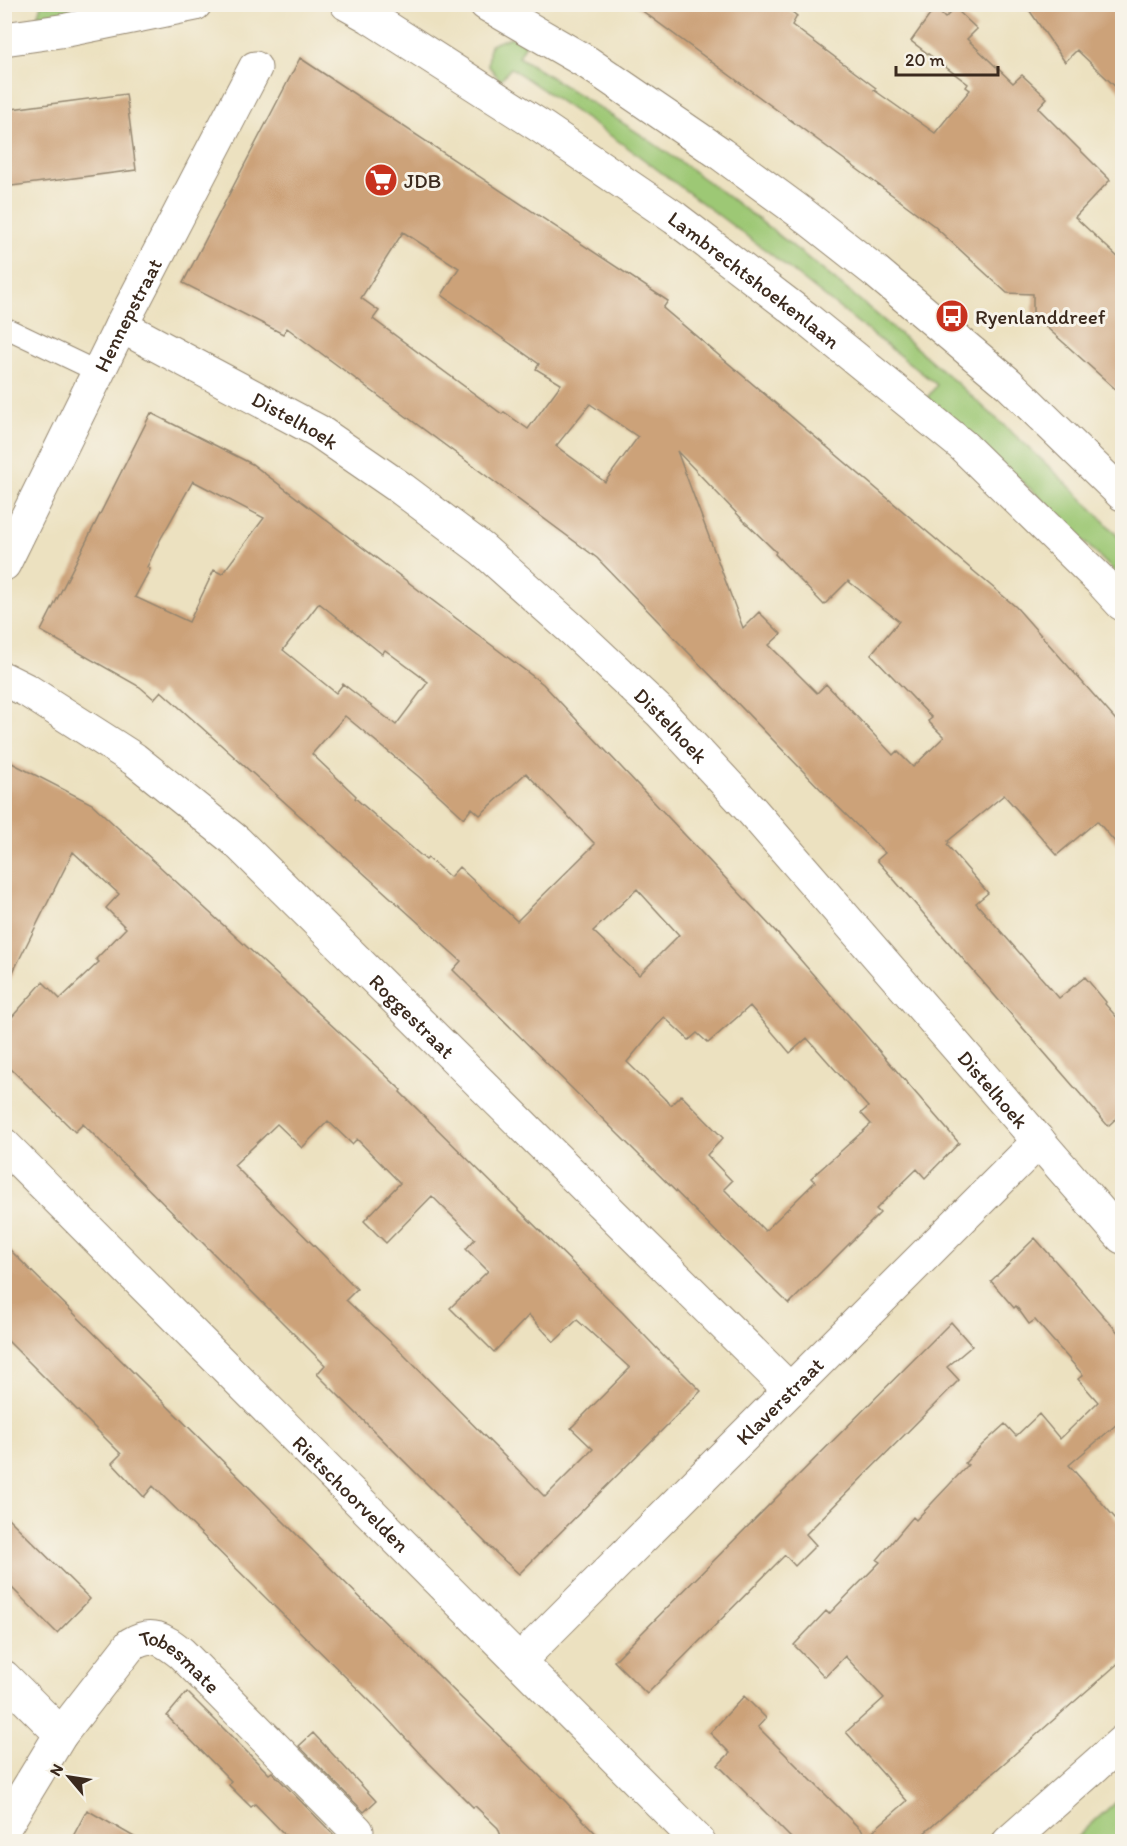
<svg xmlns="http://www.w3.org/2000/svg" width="1127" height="1846" viewBox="0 0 1127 1846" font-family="Itim,sans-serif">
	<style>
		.green { fill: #9dc875; stroke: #6c794a; stroke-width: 1.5 }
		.building { fill: #cca279; fill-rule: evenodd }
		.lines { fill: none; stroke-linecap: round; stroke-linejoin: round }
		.lane-casing { stroke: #94866f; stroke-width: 22 }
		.street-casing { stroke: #94866f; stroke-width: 35 }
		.secondary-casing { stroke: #94866f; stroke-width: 35 }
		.lane { stroke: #fff; stroke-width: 20 }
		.street { stroke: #fff; stroke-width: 33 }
		.secondary { stroke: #fff; stroke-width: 33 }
		.labels { text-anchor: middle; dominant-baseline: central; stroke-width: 6; stroke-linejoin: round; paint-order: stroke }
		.poi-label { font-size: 21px; fill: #3b2a1e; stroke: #f7f3e8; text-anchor: start }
		.street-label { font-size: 21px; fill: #3b2a1e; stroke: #f7f3e8 }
	</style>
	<rect width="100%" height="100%" fill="#f7f3e8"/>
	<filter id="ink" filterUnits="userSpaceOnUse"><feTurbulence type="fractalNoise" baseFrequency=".0167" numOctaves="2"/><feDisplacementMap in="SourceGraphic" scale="12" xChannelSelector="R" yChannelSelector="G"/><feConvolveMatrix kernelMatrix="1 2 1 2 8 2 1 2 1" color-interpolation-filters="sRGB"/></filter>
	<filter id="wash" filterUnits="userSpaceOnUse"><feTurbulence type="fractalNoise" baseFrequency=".008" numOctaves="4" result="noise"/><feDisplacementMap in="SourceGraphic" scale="24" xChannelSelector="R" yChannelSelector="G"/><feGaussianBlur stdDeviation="1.35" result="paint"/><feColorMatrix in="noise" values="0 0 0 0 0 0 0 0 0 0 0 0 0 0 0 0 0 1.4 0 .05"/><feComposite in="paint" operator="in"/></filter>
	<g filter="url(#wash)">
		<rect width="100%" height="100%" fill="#ece1c0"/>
		<path class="green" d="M41,5H109L98,8L37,17Z
			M511,37L526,44L519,57C564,86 609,113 653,143C760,216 861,299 959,385C1015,435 1072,485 1122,541V579L1034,492L927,398L937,385L768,252L627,147L511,68L500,80L488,65L490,45Z
			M1122,1796V1841H1073Z"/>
		<g id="blocks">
			<path class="building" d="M633,4H782L797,16L792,25L876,88L874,90L935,133L970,90L966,87L968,84L911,41L935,8L945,18L955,8L977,29L967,39L1013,83L1022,75L1047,98L1038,108L1110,180L1075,217L1122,261V395L1044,325L1045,324L1033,313V294L1007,293L933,225Z
				M1025,4H1122V93L1077,50L1065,62Z
				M300,58L668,301L663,308L1016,607L1122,727V850L1097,821L1057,855L1004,795L948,841L949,842L947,845L988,893L976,903L1059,998L1085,977L1106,1002L1105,1004L1122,1023V1113L1108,1126L877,860L885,853L832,801L597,558L287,328L283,334L183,283ZM403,232L459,268L442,295L539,364L536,369L561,384L528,429L504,412L502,414L373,319L379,311L361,298ZM590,404L638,437L605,482L556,446ZM677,451L743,520L776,552L775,554L824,605L848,581L899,621L871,654L932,718L928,721L944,737L913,767L897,751L893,755L826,684L817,693L769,645L781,634L759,612L743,628Z
				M126,94L136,170L4,187V110Z
				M151,413L252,464L543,684L778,934L959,1143L925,1178L917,1169L876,1209L880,1213L789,1304L453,970L461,961L230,753L161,691L154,699L140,687L41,631ZM193,481L264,518L222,574L214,570L189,622L135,597L150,569L147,567L160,540ZM319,603L382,654L385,650L428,682L396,725L343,684L336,693L283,650ZM345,716L418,776L464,818L472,808L480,815L526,773L595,844L517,921L459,867L450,877L428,858L426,860L355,798L356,796L312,754ZM637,889L679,935L639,975L593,931ZM750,1006L790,1053L807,1038L868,1107L861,1113L871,1124L811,1178L815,1182L765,1231L724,1189L732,1181L707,1155L723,1138L681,1095L671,1105L627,1062L664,1017L689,1040L697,1033L708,1043Z
				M4,759L92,804L378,1068L401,1090L400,1092L623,1313L667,1359L668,1358L701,1391L519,1574L493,1550L317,1374L325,1365L206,1246L83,1124L75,1132L4,1062V1026L43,982L60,999L99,962L96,959L126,928L106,908L119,894L73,852L4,990ZM328,1121L352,1144L357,1139L400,1183L364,1221L386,1243L432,1196L475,1239L466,1249L488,1271L450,1308L494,1352L529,1315L554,1342L577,1320L630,1368L571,1428L593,1449L545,1497L395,1346L346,1300L357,1289L234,1165L277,1124L302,1148Z
				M1035,1238L1122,1337V1430L1117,1424L1069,1465L1122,1526V1660L914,1842H795L718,1765L730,1753L710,1733L744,1696L766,1718L758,1727L867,1836L907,1801L846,1732L884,1698L845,1656L825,1677L794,1645L826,1611L829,1614L880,1562L877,1560L913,1517L916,1520L968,1465L965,1463L982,1445L1005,1424L1016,1436L1039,1414L1060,1439L1098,1402L1078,1379L1083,1375L1035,1320L1029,1324L1016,1306L1014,1308L991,1281Z
				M4,1244L566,1802L604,1842H507L501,1836L498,1828L475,1806L473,1807L422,1756L384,1715L153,1486L144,1497L112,1463L121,1454L4,1337Z
				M951,1322L972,1346L947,1367L959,1380L806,1534L816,1545L795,1566L785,1555L647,1694L614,1661Z
				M4,1514L90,1599L57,1633L4,1580Z
				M187,1692L269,1774L272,1772L337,1838L333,1842H292L255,1804L251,1807L229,1785L231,1781L167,1716Z
				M313,1733L376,1801L364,1812L299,1746Z
				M87,1810L143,1842H70Z"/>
		</g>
	</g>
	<g filter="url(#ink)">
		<use href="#blocks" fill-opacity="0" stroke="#94866f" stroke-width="1.5"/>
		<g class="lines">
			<g class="lane-casing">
				<path id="lane" d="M4,327L98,372"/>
			</g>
			<g class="street-casing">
				<g id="street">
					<path id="s1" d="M121,326L318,431L402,489L482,549L575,632L661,713L753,812L1122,1237"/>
					<path id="s2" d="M4,564L121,326L255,68"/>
					<path id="s3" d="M4,679L28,691L134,759L236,841L790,1390"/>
					<path id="s4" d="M4,1145L699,1842"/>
					<path id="s5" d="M519,1661L1039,1141"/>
					<path d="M4,1677L61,1734"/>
					<path id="s6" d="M4,1828L61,1734L131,1644C152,1631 163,1639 181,1653L357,1831"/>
					<path d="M1009,1842L1122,1742"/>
				</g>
			</g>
			<g class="secondary-casing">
				<g id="secondary">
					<path id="s7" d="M347,4L370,17L543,128L675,218L807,319L962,445L1100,580L1122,604"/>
					<path d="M486,4L588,63L721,154L800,212L875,271L1009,384L1122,494"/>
					<path d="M4,39L67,30L195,4"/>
				</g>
			</g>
			<use href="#lane" class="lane"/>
			<use href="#street" class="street"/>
			<use href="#secondary" class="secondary"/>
		</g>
	</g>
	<defs>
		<g id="supermarket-disc" transform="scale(1.725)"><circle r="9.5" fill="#c8321e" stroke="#f7f3e8"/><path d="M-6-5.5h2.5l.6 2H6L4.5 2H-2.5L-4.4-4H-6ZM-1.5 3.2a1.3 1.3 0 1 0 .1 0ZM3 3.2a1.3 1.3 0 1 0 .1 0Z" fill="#fff"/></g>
		<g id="bus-disc" transform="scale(1.725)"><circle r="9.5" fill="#c8321e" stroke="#f7f3e8"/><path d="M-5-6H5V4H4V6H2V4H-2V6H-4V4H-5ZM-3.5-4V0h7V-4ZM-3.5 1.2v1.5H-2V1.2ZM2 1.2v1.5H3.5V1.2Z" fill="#fff"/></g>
	</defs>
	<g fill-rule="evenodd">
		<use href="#supermarket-disc" x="381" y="180"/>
		<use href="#bus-disc" x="952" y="316"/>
	</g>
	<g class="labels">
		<g class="poi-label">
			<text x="404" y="180">JDB</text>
			<text x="975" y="316">Ryenlanddreef</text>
		</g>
		<g class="street-label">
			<text stroke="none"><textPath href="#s7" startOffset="492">Lambrechtshoekenlaan</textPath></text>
			<text stroke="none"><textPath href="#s2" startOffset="278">Hennepstraat</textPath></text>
			<text stroke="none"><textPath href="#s1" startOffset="198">Distelhoek</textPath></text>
			<text stroke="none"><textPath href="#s1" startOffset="684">Distelhoek</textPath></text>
			<text stroke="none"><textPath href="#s3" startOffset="532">Roggestraat</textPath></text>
			<text stroke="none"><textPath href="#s1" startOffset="1170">Distelhoek</textPath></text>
			<text stroke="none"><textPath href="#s5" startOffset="368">Klaverstraat</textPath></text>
			<text stroke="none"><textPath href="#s4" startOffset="492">Rietschoorvelden</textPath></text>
			<text stroke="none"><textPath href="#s6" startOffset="282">Tobesmate</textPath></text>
		</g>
	</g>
	<rect width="1127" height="1846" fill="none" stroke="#f7f3e8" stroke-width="24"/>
	<g transform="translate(69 1777) rotate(299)" stroke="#f7f3e8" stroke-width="4.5" paint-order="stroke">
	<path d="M0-4.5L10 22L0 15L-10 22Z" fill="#3b2a1e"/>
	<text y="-9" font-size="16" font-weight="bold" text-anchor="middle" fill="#3b2a1e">N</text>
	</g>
	<path d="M896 66v9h102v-9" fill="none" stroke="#3b2a1e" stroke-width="3"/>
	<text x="905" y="66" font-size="18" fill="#3b2a1e" stroke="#f7f3e8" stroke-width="4.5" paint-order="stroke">20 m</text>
</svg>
